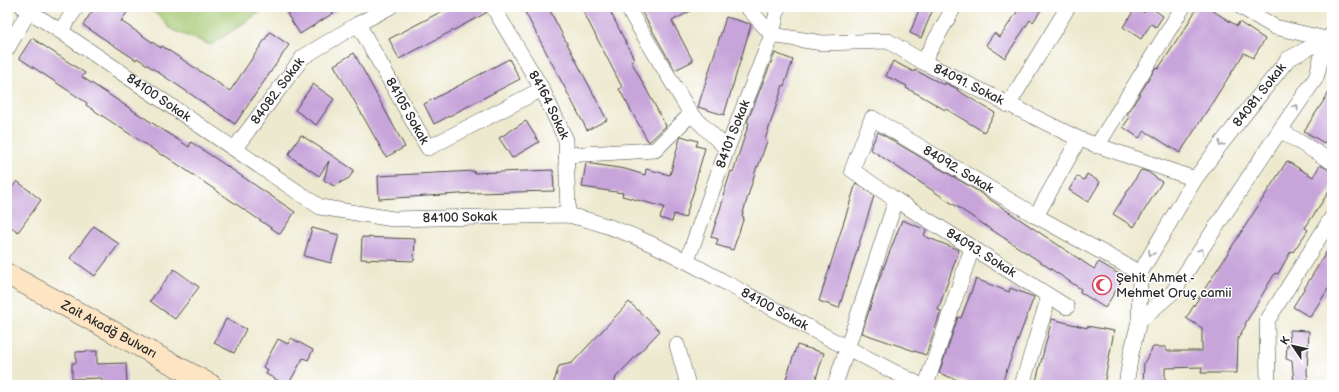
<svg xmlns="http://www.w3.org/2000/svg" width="1339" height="392" viewBox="0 0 1339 392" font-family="'Balsamiq Sans',sans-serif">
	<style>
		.green { fill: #a3c66f; stroke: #67784d }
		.building { fill: #c7a4da }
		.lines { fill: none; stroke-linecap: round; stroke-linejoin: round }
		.street-casing { stroke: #484844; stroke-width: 16 }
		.secondary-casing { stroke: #484844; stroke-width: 22 }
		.street { stroke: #fff; stroke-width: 15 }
		.secondary { stroke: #fde5c4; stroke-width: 21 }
		.oneway { stroke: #a0a0a0 }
		.labels { text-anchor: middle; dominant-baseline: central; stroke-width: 3; stroke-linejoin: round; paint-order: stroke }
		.street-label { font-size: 13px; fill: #2b2b2b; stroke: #fff }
		.poi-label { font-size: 13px; fill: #2b2b2b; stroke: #fff; text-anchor: start }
	</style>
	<rect width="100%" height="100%" fill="#fff"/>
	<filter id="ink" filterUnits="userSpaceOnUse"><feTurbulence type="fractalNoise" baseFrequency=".025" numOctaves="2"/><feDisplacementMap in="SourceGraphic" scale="8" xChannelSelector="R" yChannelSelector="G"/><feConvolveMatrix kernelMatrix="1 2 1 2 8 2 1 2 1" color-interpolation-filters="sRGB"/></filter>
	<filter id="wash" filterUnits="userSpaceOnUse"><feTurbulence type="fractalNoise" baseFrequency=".012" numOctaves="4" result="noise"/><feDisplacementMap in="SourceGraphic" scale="16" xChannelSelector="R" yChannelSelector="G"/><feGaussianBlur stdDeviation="0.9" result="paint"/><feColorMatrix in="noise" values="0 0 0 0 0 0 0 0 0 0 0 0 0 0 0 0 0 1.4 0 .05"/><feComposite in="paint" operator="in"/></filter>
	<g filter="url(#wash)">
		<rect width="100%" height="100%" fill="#ede9cf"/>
		<path class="green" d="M150,7H268L211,45L172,30L151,9Z"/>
		<g id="blocks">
			<path class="building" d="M95,7H131L121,21L161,48L162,46L230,91L270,32L289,45L235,124L137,58L136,60L83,25Z
				M298,7H343L300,34L287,14Z
				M450,7H484L486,13L399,59L389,39Z
				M531,7H548L607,120L587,130L524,10Z
				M581,7H608L634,59L631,61L666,126L650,141H648L619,89L622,87Z
				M639,7H698L672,21L693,61L675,70Z
				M920,7H934L921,38L910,33Z
				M1010,7H1043L1033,22L1030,20L1005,58L986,45L994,33L1000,37L1017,12Z
				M1136,7L1144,13L1148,7H1150L1163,16L1156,27L1151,24L1141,39L1123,27Z
				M1198,7H1207L1237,26L1239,22L1265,39L1253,58L1244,53L1180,153L1145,131L1139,138L1123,127L1130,117L1127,115L1156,67L1158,69L1188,24V23Z
				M726,17L750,24L751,25L724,115L698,107Z
				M32,38L85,73L82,77L189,147L191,142L295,212L280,234L164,155L163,156L86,105L87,103L19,58Z
				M354,53L405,147L386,157L334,65Z
				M775,53L793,60L784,86L783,85L765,140L767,141L758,167L757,166L742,216L744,217L733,250L716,245L718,239L711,237L724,197L723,196L731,171L733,172L749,123L747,122Z
				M509,59L520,79L434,124L424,104Z
				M893,61L914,72L915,70L944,85L945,83L958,89L957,90L995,113L984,132L946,109L945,110L923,97L906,88L907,86L886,76Z
				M313,84L334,99L316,125L295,110Z
				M1332,88V131L1324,143L1304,131Z
				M526,121L539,142L512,158L499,138Z
				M878,132L976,190L1094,269L1099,262L1124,277L1105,308L1080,292L1081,289L870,149Z
				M301,135L354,170L349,178L334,186L324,180L329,161L319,176L288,155Z
				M681,136L698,141L696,146L705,148L694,187H695L685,218L674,214L672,222L660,218L664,207L622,196L623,193L582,187L586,163L625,169L645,175L646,169L670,175L680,138Z
				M1287,161L1313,177L1320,165L1332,171V187L1305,228L1308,230L1293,252L1291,251L1278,274L1275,273L1245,324L1246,325L1238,338L1237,373H1201L1202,367L1165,368V385H1143L1144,363L1153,347H1166V351H1202V328L1186,318Z
				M553,170L554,191L475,193L379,199L378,176L474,171V173Z
				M1141,170L1148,172L1162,182L1134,227L1113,214Z
				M1087,174L1100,182L1088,202L1069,190L1077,176L1084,180Z
				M17,181L41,200L18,232L7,224V194Z
				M856,183L874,196L839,308L819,301Z
				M902,220L926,230L924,236L959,250L938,310L941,311L926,355L862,333L878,282Z
				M94,226L119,244L95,276L70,258Z
				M312,228L339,235L331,263L304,256Z
				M362,237L415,239L414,261L361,259Z
				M1332,243V283L1310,317L1293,307Z
				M174,269L199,287L175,319L150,301Z
				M976,279L1009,292L1010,288L1034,297L1001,385H975L960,380V381L939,373L958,317L961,318Z
				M629,302L660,331L616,377L614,385H553L559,366L572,363Z
				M226,319L246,329L234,353L214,343Z
				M1052,319L1087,328V326L1114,331L1104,385H1035Z
				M1290,330L1309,331L1307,371L1308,384H1294L1292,360L1286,359L1287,345H1289Z
				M291,338L313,350L308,360L303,358L288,385H286L266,374L268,370L263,367L278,339L288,344Z
				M797,345L824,353L814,385H784Z
				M97,351V364L126,363L127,385H102V378L72,379V363H76V352Z"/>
		</g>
	</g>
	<g filter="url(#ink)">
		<use href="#blocks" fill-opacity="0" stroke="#484844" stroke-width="1"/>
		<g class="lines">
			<g class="street-casing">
				<g id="street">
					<path id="s1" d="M23,7L60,31L320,207L393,219L568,215C633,229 690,263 748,295C805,326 862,356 920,385"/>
					<path id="s2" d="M493,7L542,89L566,140L568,215"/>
					<path d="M627,7L691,114L727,149"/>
					<path id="s3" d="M747,7L772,35L822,43L888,41L923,62L1079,139L1195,179"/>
					<path d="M1241,7L1275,27L1326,39"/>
					<path id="s4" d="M358,24L428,148L542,89"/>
					<path d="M60,31L77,7"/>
					<path d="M7,49L29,11"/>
					<path d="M923,62L954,7"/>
					<path d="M1008,105L1068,7"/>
					<path d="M1280,130L1332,162"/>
					<path d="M1097,146L1183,7"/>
					<path id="s5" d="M235,148L303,57L358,24L390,7"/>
					<path d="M566,155L655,150L691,114"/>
					<path d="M1036,216L1079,139"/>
					<path id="s6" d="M687,261L727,149L772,35L778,7"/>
					<path id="s7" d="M1067,307L896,200L852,170L872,118L1036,216L1140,273"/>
					<path d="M1139,321L1173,292L1280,130L1316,78L1326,39"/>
					<path d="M677,345L688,385"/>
					<path d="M835,385L896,200"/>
					<path d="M926,385L972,248"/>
					<path d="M1022,385L1049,296"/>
					<path id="s8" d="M1126,385L1131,354L1139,321L1140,273L1195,179L1221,144L1288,59L1326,39L1332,34"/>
					<path d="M1268,385L1267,321L1332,217"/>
				</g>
			</g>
			<g class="secondary-casing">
				<g id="secondary">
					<path id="s9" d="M7,274L211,385"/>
				</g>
			</g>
			<use href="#street" class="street"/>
			<use href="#secondary" class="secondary"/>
		</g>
		<defs><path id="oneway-chevron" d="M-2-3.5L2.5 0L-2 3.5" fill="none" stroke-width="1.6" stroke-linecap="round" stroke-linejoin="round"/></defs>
		<g class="oneway">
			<use href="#oneway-chevron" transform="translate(1296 107) rotate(-55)"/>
			<use href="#oneway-chevron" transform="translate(1221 144) rotate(127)"/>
			<use href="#oneway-chevron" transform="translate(1201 251) rotate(-57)"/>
			<use href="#oneway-chevron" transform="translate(1151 253) rotate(120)"/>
		</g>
	</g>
	<defs>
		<g id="mosque-ring" transform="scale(1)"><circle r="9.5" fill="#fff" stroke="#d1495b" stroke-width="1.5"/><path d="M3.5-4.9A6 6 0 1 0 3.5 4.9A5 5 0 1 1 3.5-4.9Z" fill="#d1495b"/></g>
	</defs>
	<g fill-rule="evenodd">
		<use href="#mosque-ring" x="1102" y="285"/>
	</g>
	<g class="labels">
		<g class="street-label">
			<text stroke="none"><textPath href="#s3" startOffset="246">84091. Sokak</textPath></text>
			<text stroke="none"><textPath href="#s5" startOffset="71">84082. Sokak</textPath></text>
			<text stroke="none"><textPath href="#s8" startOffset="328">84081. Sokak</textPath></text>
			<text stroke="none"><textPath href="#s1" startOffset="163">84100 Sokak</textPath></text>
			<text stroke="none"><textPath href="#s2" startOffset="113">84164 Sokak</textPath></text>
			<text stroke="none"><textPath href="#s4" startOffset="100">84105 Sokak</textPath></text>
			<text stroke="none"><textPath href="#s6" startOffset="135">84101 Sokak</textPath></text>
			<text stroke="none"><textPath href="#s7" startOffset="411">84092. Sokak</textPath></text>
			<text stroke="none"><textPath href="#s1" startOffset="499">84100 Sokak</textPath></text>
			<text transform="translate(981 253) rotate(32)">84093. Sokak</text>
			<text stroke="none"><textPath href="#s1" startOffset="835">84100 Sokak</textPath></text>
			<text stroke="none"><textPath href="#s9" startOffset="116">Zait Akadğ Bulvarı</textPath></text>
		</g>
		<g class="poi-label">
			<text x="1116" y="278">Şehit Ahmet -<tspan x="1116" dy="15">Mehmet Oruç camii</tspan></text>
		</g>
	</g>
	<rect width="1339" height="392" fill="none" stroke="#fff" stroke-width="24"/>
	<g transform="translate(1293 346) rotate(304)" stroke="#ffffff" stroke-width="3" paint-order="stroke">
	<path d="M0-3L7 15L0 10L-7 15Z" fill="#2b2b2b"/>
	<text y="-6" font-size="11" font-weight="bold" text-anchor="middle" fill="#2b2b2b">K</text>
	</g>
</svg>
